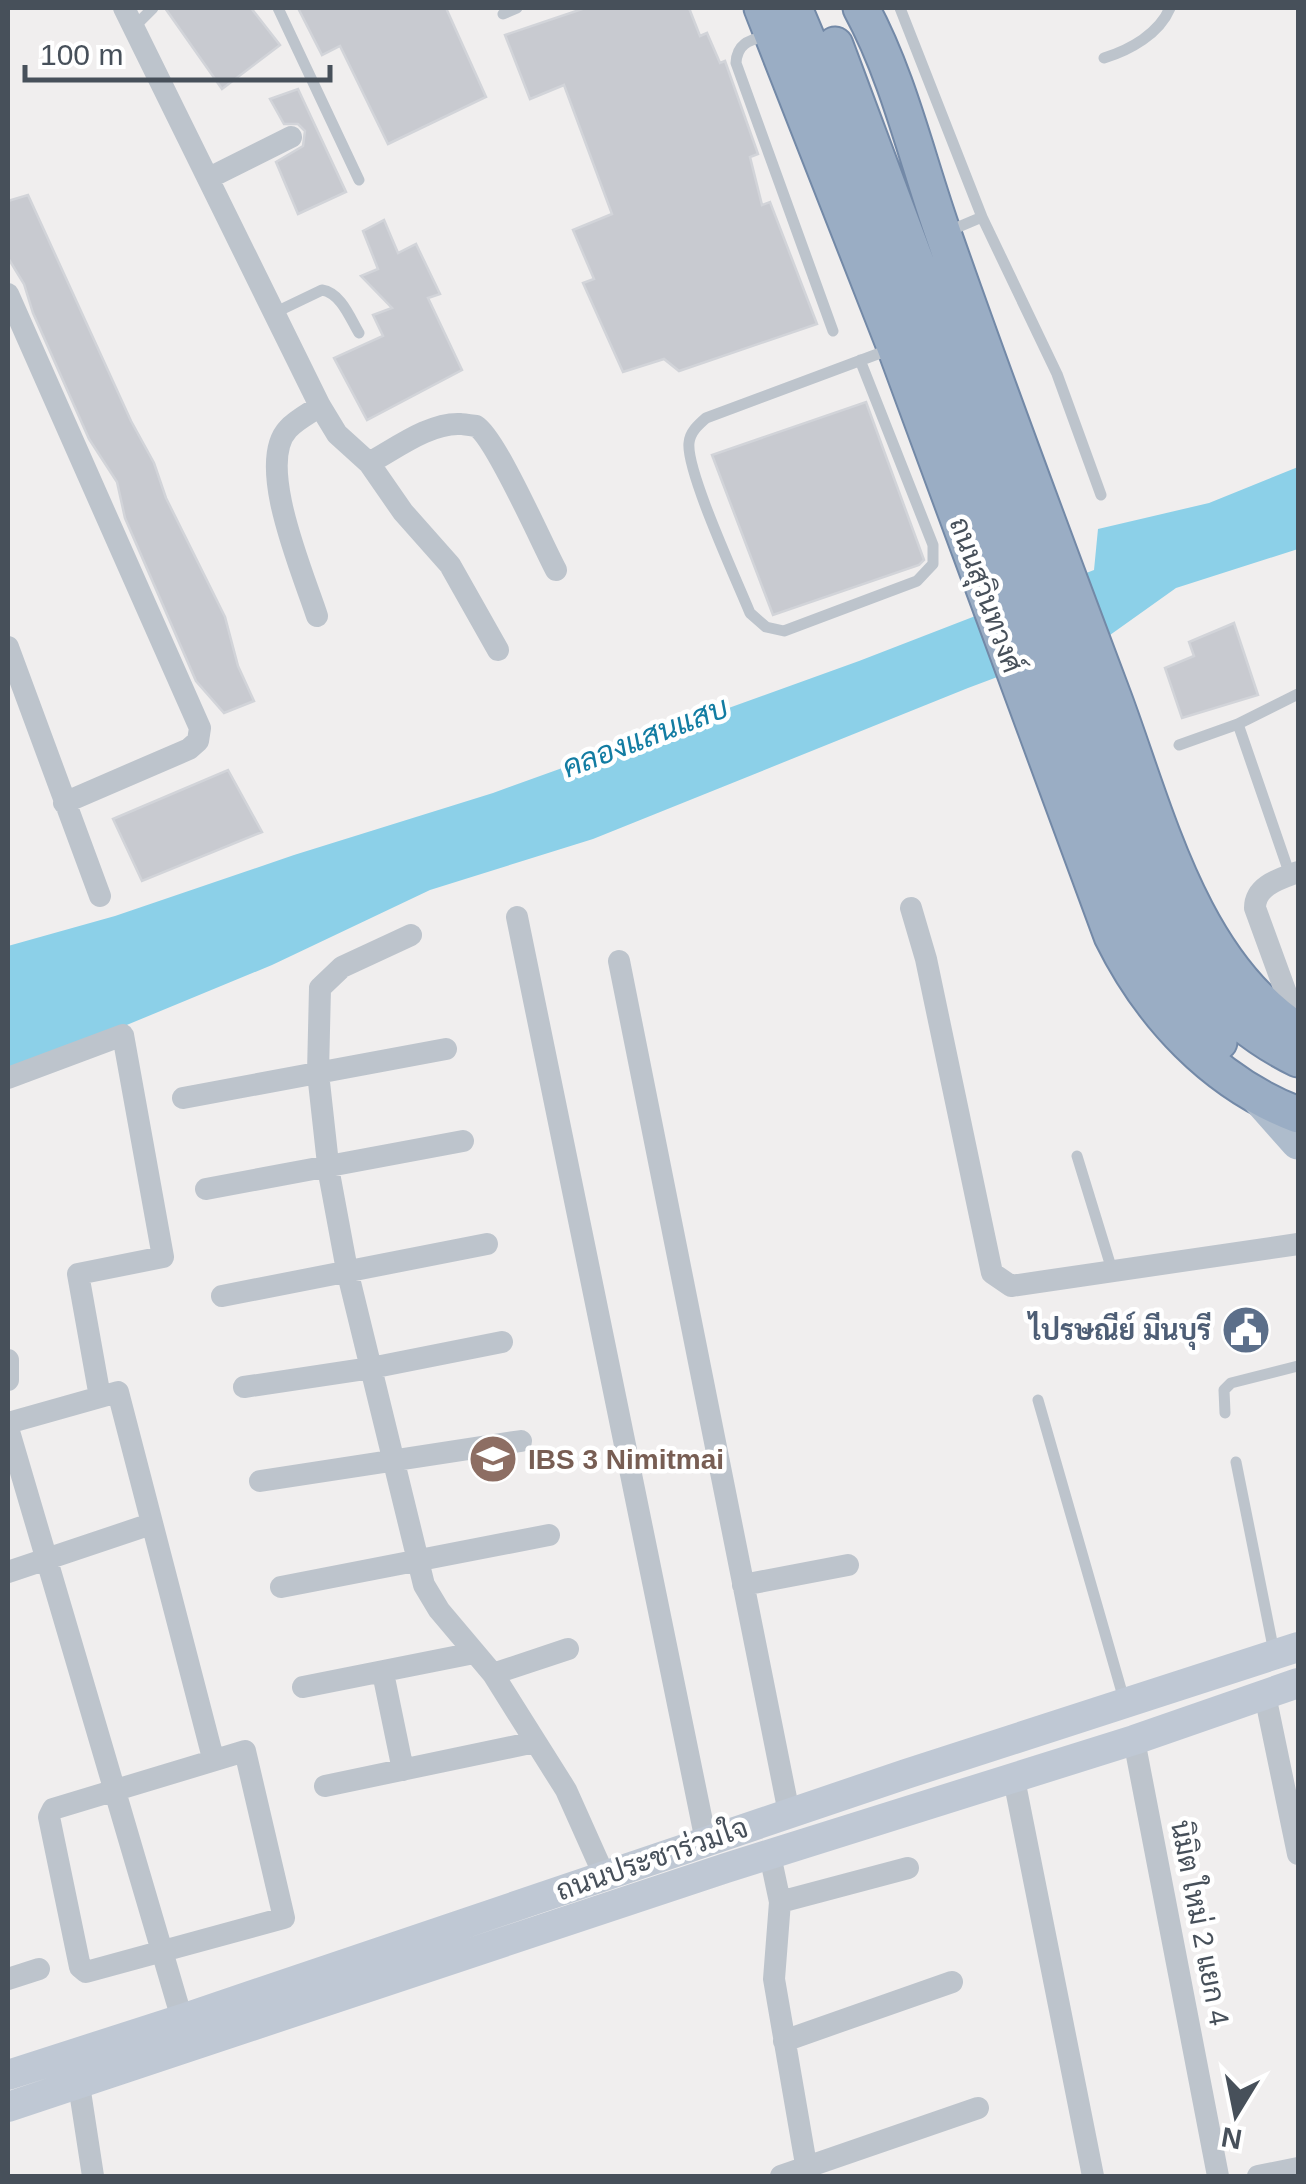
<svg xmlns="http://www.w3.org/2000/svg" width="1306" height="2184" viewBox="0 0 1306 2184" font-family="Arial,Sarabun,sans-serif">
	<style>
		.water { fill: #8cd0e8 }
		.building { fill: #c8cad0; stroke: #d2d4d9; stroke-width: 2.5 }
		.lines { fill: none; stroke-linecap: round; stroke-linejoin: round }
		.trunk-casing { stroke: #7389a7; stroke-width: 39 }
		.service { stroke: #bdc4cc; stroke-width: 11 }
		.minor { stroke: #bdc4cc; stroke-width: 22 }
		.secondary { stroke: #bfc8d4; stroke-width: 30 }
		.primary { stroke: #aebccc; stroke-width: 35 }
		.trunk { stroke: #9aadc4; stroke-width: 35 }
		.labels { text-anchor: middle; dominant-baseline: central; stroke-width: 9; stroke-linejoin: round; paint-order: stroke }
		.street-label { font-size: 28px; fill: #47505a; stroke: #fff }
		.service-label { font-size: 28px; font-weight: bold; fill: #4e5e75; stroke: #fff; text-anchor: end }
		.education-label { font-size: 28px; font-weight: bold; fill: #785e54; stroke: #fff; text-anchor: start }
		.water-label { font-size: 30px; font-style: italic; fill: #127ca2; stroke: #fff }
	</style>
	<rect width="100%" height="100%" fill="#f0eeee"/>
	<path class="water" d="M1298,467V549L1176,588L1110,635L968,688L593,839L430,890L272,965L100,1036L8,1067V946L115,916L294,855L493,793L859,661L1094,570L1098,529L1209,503Z"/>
	<path class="building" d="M165,8H251L280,45L222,89Z
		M298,8H446L486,97L388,144L340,46L322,55Z
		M585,8H689L700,36L707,33L720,63L725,61L758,154L750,157L762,205L770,202L817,324L679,371L664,359L623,372L583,283L594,279L573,230L612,214L564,85L530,99L505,35Z
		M298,89L346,192L298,214L276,162L303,146L305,131L298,124H284L270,99Z
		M28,195L131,421L154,463L166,498L225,617L238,666L254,701L224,713L196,681L125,518L117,482L89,439L33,313L24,284L8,258V201Z
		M384,220L398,253L416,244L440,294L428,298L462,370L367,420L334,358L383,336L373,315L392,308L361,276L378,269L363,231Z
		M866,402L924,560L919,565L773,615L712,455Z
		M1234,623L1258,695L1182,718L1165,668L1194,656L1189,642Z
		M228,770L262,832L142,881L113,819Z"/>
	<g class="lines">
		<g class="trunk-casing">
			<path id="trunk" d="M762,8L895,347L1112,936C1151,1015 1214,1083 1298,1115
				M794,8L831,96L1118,880C1145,939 1170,999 1219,1042
				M861,8C899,78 917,160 944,236C998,391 1056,545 1114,699C1156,812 1191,962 1298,1031
				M835,45L1142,868C1157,901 1171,937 1190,968C1214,1006 1259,1040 1298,1059"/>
		</g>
		<path class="service" d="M278,8L359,180
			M900,8L982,217L949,231
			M503,14L517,8
			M134,27L153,8
			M768,35C751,40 737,42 736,63L833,331
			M1104,58C1130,50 1159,34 1170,8
			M982,217L1057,374L1101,495
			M274,313L322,290C341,293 350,318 359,333
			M860,360L933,545V564L917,581L784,631L766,627L750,613C737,581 686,471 689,443C690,432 698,425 706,418L891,349
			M1179,745L1238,724
			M1290,875L1238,724L1298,694
			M1077,1156L1112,1270
			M1038,1400L1125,1703
			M1225,1413L1224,1390L1231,1383L1298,1366
			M1236,1462L1274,1652"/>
		<path class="minor" d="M124,8L320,406L337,434L369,463C395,449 430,422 461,424C462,424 476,426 476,426C496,438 542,544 556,570
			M209,178L291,137
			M8,294L200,728L198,741L189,749L64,803
			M369,463L403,512L450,565L498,650
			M317,616C304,575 255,464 288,429C296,420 310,413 320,406
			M8,647L100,896
			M1298,872C1279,879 1255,886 1255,908L1298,1026
			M911,908L926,959L992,1273L1011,1286L1298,1244
			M517,917L706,1841
			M411,935L342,967L320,988L318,1073L329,1173L347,1270L424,1585L439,1610L493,1674L566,1790L604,1875
			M619,961L789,1813
			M8,1078L123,1035L163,1257L78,1274L100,1397
			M183,1098L446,1049
			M206,1189L463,1141
			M222,1296L487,1244
			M8,1360V1380
			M244,1387L371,1368L502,1342
			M8,1423L118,1392L213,1758
			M8,1428L182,2019
			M260,1481L521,1441
			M8,1572L151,1524
			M743,1585L848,1565
			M281,1587L549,1535
			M383,1673L403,1770
			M493,1674L568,1649
			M303,1687L474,1653
			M1265,1695L1298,1854
			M1134,1740L1218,2176
			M245,1751L284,1918L86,1972L80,1967L49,1817L53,1809Z
			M1014,1779L1093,2176
			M325,1786L535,1742
			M770,1855L780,1902L774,1979L808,2176
			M780,1902L908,1868
			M8,1979L39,1969
			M784,2041L952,1982
			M79,2085L93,2176
			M781,2176L978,2108
			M1258,2176L1298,2168"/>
		<path class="secondary" d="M8,2075L182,2019L906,1774L1298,1647
			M8,2107L726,1868L1134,1740L1298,1683"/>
		<path class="primary" d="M1259,1098L1298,1142"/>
		<use href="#trunk" class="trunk"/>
	</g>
	<defs>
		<g id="civic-disc" transform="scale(2.5)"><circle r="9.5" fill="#5c6f8a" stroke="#fff"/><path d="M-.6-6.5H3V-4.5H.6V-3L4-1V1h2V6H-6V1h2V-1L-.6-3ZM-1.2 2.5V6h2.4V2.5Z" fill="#fff"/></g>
		<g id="school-disc" transform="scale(2.5)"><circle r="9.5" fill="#8d6e63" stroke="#fff"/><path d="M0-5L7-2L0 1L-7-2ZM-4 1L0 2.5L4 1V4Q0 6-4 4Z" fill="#fff"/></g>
	</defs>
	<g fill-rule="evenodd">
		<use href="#civic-disc" x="1246" y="1330"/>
		<use href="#school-disc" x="493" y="1459"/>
	</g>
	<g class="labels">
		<g class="street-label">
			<text transform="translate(986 595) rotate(70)">ถนนสุวินทวงศ์</text>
			<text transform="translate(652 1859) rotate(-19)">ถนนประชาร่วมใจ</text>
			<text transform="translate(1200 1923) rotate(79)">นิมิต ใหม่ 2 แยก 4</text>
		</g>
		<g class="service-label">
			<text x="1211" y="1330">ไปรษณีย์ มีนบุรี</text>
		</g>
		<g class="education-label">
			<text x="528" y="1459">IBS 3 Nimitmai</text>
		</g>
		<g class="water-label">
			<text transform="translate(645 737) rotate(-21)">คลองแสนแสบ</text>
		</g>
	</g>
	<rect width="1306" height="2184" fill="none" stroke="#47505a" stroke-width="20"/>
	<g transform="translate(1236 2114) rotate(190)" stroke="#ffffff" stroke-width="8" paint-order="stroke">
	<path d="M0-8L18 38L0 25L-18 38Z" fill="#47505a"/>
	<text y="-15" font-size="28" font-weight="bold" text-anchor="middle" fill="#47505a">N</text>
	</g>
	<path d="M25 65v15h305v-15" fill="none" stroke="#47505a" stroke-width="5"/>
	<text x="40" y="65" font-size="30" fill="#47505a" stroke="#ffffff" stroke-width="8" paint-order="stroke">100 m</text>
</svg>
